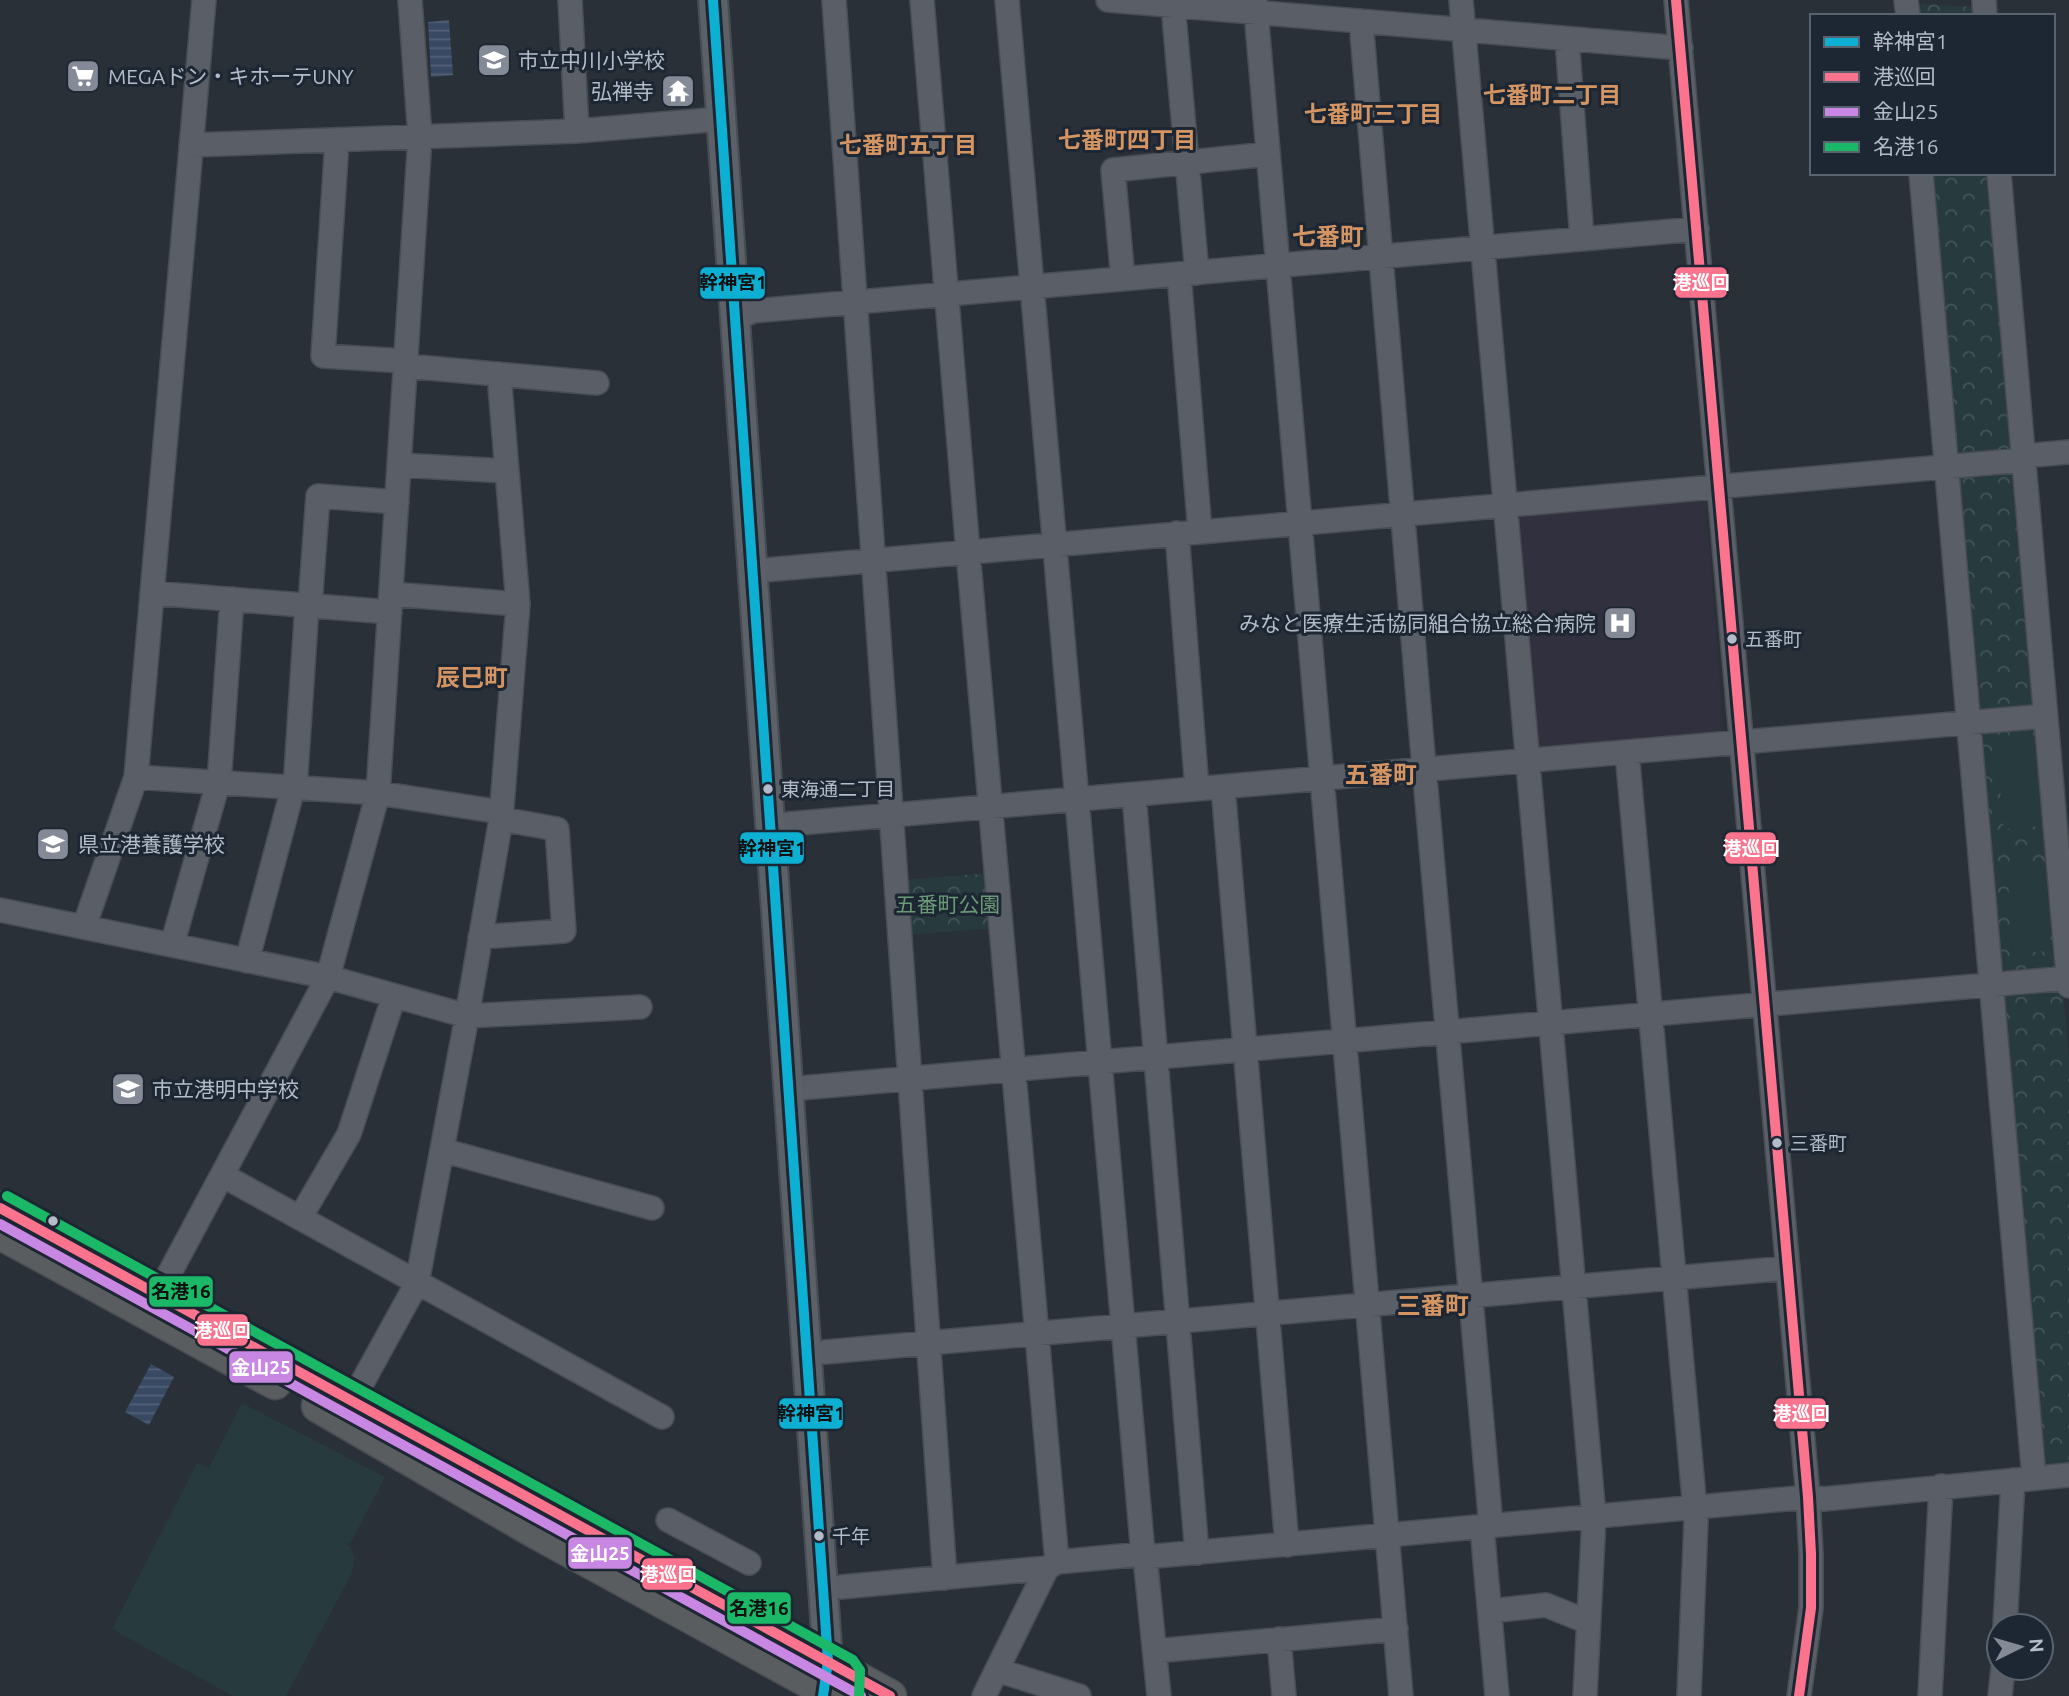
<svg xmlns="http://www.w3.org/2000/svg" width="2069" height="1696" viewBox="0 0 2069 1696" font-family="Ubuntu,'Noto Sans JP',sans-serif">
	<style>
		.medical { fill: #31303e }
		.park { fill: url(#park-crowns) }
		.pitch { fill: #273a3e }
		.water { fill: url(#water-rules) }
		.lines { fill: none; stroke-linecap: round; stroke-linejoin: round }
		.minor-casing { stroke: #484c53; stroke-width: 26 }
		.major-casing { stroke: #484c55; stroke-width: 32 }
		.highway-casing { stroke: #474c53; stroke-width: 35 }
		.minor { stroke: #5a5e66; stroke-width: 23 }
		.major { stroke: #5c6168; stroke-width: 28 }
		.highway { stroke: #5a5d60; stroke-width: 32 }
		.bus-1-casing { stroke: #1d2633; stroke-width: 16 }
		.bus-2-casing { stroke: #1d2633; stroke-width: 16 }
		.bus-3-casing { stroke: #1d2633; stroke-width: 16 }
		.bus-4-casing { stroke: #1d2633; stroke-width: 16 }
		.bus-1 { stroke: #0dafd3; stroke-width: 10 }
		.bus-2 { stroke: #fc738d; stroke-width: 10 }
		.bus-3 { stroke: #c787e3; stroke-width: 10 }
		.bus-4 { stroke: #1ab867; stroke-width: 10 }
		.bus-dot { fill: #b4bcc9; stroke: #1d2633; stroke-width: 2.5 }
		.labels { text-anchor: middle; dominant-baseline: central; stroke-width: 6; stroke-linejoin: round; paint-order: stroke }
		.bus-label { font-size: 19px; fill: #b4bcc9; stroke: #1d2633; text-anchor: start }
		.poi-label { font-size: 21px; fill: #b4bcc9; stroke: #1d2633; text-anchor: start }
		.park-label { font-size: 21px; fill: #6b9a76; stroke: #1d2633 }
		.neighbourhood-label { font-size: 23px; font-weight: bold; fill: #d59563; stroke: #1d2633 }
		.quarter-label { font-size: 24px; font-weight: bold; fill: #d59563; stroke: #1d2633 }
		.line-badge { stroke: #1d2633; stroke-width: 2.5 }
		.badge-label { font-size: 19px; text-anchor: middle; font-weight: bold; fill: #fff }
		.pale-badge-label { font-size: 19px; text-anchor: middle; font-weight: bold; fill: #111 }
	</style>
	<defs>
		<pattern id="park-crowns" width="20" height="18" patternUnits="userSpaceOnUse" patternTransform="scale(1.75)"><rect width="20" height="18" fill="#273a3e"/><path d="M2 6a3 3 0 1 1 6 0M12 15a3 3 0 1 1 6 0" fill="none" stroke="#445559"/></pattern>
		<pattern id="water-rules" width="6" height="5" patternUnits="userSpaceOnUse" patternTransform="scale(1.75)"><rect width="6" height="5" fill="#384963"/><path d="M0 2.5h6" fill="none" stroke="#526178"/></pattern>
	</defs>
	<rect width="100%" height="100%" fill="#2a3038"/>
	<path class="medical" d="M1701,496L1706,502L1723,728L1719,734L1540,750L1536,745L1516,517L1519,512Z"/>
	<path class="park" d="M1922,4L1973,7L1978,16H1914Z
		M1928,173H1992L2069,1059V1467H2042Z
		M992,873L996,928L905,935L901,880Z"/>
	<path class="pitch" d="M2035,741L2043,826L2004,829L1996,746Z
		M2045,866L2051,951L2013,953L2007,869Z
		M242,1403L385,1477L350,1544L345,1543L351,1547L354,1560L352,1573L286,1696H233L112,1629L197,1463L209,1468Z"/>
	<path class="water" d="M449,20L453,75L431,77L428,22Z
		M151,1364L174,1377L149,1425L125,1412Z"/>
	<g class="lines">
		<g class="minor-casing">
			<path id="minor" d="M570,0L577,131
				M834,0L945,1578
				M922,0L968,552L1057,1562
				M1007,0L1143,1554L1145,1557L1159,1696
				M1108,0L1681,48
				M1255,0L1401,1696
				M1461,0L1594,1517L1585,1696
				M1676,0L1808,1497L1811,1554V1608L1799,1696
				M1906,0L1908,16
				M1984,0L1985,16
				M1173,5L1197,273
				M1361,21L1422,744L1491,1526
				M1567,39L1582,239
				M337,141L323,356L406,361
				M191,145L577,131L721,119
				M1921,173L2034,1478
				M1999,173L2069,986
				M1179,274L1200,532
				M1123,279L1113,170L1268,154
				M735,319L753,311L1697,229
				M406,366L597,383
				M2023,456L2069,452
				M399,465L507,471
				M1177,533L1197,789
				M754,571L2023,460
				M152,593L390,612
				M391,594L518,604
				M310,605L318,496L397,502
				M1627,752L1696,1521L1689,1696
				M136,777L378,793L501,812
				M219,783L232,599
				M1223,787L1287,1545
				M295,788L307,605
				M1134,795L1197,1553
				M788,824L2045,716
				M0,910L328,977L467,1016L640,1007
				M84,927L136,777L204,0
				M480,937L564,931L557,829L501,819
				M172,945L218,783
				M247,961L293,788
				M789,1089L2069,978
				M442,1150L652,1208
				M222,1175L662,1417
				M300,1218L349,1134L394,996
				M152,1306L328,977L378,793L420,137L410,0
				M825,1352L1788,1268
				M352,1401L417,1283L467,1016L501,819L518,604L499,374
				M668,1520L749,1563
				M1482,1527L1497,1696
				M1145,1557L1808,1497L1824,1499L2069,1475
				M841,1587L1047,1568L1057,1562L1143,1554
				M1490,1611L1546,1605L1588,1622
				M2005,1626L2013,1480
				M1279,1639L1284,1696
				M1155,1651L1396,1629
				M997,1670L1079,1696
				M984,1696L1047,1568
				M1930,1696L1941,1486
				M2000,1696L2003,1668"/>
		</g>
		<g class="major-casing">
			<path id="major" d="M713,0L828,1661L826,1680"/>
		</g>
		<g class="highway-casing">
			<path id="highway" d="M0,1208L890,1696
				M0,1233L275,1383
				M318,1406L537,1533L835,1696"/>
		</g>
		<use href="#minor" class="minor"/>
		<use href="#major" class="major"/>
		<use href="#highway" class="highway"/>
		<g class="bus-1-casing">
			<path id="bus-1" d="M713,0L828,1661L823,1696"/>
		</g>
		<g class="bus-2-casing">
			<path id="bus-2" d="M1676,0L1808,1497L1811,1554V1608L1799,1696
				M0,1208L890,1696"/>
		</g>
		<g class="bus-3-casing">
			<path id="bus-3" d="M0,1224L861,1696"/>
		</g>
		<g class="bus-4-casing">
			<path id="bus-4" d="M7,1196L853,1660L860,1670L859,1696"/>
		</g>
		<use href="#bus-1" class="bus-1"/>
		<use href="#bus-2" class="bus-2"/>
		<use href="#bus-3" class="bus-3"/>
		<use href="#bus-4" class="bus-4"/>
	</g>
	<defs>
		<g id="school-square" transform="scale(1.75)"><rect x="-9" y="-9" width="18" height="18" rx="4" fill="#848b96" stroke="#1d2633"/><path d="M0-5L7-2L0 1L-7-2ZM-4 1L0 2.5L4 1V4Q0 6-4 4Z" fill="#fff"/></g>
		<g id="supermarket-square" transform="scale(1.75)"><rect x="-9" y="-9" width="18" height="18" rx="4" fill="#848b96" stroke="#1d2633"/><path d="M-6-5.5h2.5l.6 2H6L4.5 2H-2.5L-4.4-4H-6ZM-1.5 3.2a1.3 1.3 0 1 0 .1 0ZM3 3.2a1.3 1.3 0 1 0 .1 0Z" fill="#fff"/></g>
		<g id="temple-square" transform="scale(1.75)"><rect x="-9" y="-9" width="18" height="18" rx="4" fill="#848b96" stroke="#1d2633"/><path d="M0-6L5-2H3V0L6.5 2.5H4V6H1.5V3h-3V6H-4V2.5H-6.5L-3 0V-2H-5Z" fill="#fff"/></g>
		<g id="hospital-square" transform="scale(1.75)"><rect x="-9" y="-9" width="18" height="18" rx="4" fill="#848b96" stroke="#1d2633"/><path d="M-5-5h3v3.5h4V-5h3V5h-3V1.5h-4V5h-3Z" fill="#fff"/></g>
	</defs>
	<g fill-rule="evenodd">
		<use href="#school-square" x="494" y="60"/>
		<use href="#supermarket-square" x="83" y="76"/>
		<use href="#temple-square" x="678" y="91"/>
		<use href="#hospital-square" x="1620" y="623"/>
		<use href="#school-square" x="53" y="844"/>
		<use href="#school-square" x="128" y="1089"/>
	</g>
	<g class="bus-dot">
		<circle cx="1732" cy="639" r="6"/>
		<circle cx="768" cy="789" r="6"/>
		<circle cx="1777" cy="1143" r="6"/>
		<circle cx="53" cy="1221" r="6"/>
		<circle cx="819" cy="1536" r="6"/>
	</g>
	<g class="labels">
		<g class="bus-label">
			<text x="1745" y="639">五番町</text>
			<text x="781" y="789">東海通二丁目</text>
			<text x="1790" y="1143">三番町</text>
			<text x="832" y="1536">千年</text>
		</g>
		<g class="poi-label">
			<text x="518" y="60">市立中川小学校</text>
			<text x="108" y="76">MEGAドン・キホーテUNY</text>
			<text x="654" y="91" text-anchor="end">弘禅寺</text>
			<text x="1596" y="623" text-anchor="end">みなと医療生活協同組合協立総合病院</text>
			<text x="78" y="844">県立港養護学校</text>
			<text x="152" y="1089">市立港明中学校</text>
		</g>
		<g class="park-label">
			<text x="948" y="904">五番町公園</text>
		</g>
		<g class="neighbourhood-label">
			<text x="1552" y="94">七番町二丁目</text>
			<text x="1373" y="113">七番町三丁目</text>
			<text x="1127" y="139">七番町四丁目</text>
			<text x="908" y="144">七番町五丁目</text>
		</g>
		<g class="quarter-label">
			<text x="1328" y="236">七番町</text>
			<text x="472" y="677">辰巳町</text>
			<text x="1381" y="774">五番町</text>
			<text x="1433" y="1305">三番町</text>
		</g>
	</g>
	<g class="line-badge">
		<rect x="1674" y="266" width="54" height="33" rx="7" fill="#fc738d"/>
		<rect x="699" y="266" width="67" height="34" rx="7" fill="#0dafd3"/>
		<rect x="1724" y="831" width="53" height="34" rx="7" fill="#fc738d"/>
		<rect x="739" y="831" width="66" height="34" rx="7" fill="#0dafd3"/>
		<rect x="148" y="1275" width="66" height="33" rx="7" fill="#1ab867"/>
		<rect x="196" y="1313" width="53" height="34" rx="7" fill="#fc738d"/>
		<rect x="228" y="1350" width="66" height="34" rx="7" fill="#c787e3"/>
		<rect x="1774" y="1397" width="53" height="33" rx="7" fill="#fc738d"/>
		<rect x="778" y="1397" width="66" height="33" rx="7" fill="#0dafd3"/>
		<rect x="567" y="1536" width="66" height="34" rx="7" fill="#c787e3"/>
		<rect x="641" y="1557" width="53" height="34" rx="7" fill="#fc738d"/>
		<rect x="726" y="1591" width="66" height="34" rx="7" fill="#1ab867"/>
	</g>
	<g class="badge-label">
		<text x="1701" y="289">港巡回</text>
		<text x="1751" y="855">港巡回</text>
		<text x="222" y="1337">港巡回</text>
		<text x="261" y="1374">金山25</text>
		<text x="1801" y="1420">港巡回</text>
		<text x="600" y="1560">金山25</text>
		<text x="668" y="1581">港巡回</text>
	</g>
	<g class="pale-badge-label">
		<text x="733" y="289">幹神宮1</text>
		<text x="772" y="855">幹神宮1</text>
		<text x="181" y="1298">名港16</text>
		<text x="811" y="1420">幹神宮1</text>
		<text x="759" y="1615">名港16</text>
	</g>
	<rect x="1810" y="14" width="245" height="161" fill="#1d2633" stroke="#59626f" stroke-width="2"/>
	<rect x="1824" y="37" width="35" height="10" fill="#0dafd3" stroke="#59626f" stroke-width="2"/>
	<text x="1873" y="49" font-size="21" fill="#b4bcc9">幹神宮1</text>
	<rect x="1824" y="72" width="35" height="10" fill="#fc738d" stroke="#59626f" stroke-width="2"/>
	<text x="1873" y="84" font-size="21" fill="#b4bcc9">港巡回</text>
	<rect x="1824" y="107" width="35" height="10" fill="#c787e3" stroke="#59626f" stroke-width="2"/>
	<text x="1873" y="119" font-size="21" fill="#b4bcc9">金山25</text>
	<rect x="1824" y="142" width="35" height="10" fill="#1ab867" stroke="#59626f" stroke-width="2"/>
	<text x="1873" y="154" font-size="21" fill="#b4bcc9">名港16</text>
	<g transform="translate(2020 1647) rotate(85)"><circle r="33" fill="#1d2633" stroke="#59626f" stroke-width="2"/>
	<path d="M0-5L12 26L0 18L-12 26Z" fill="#848b96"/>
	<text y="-10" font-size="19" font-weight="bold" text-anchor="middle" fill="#b4bcc9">N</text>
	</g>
</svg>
